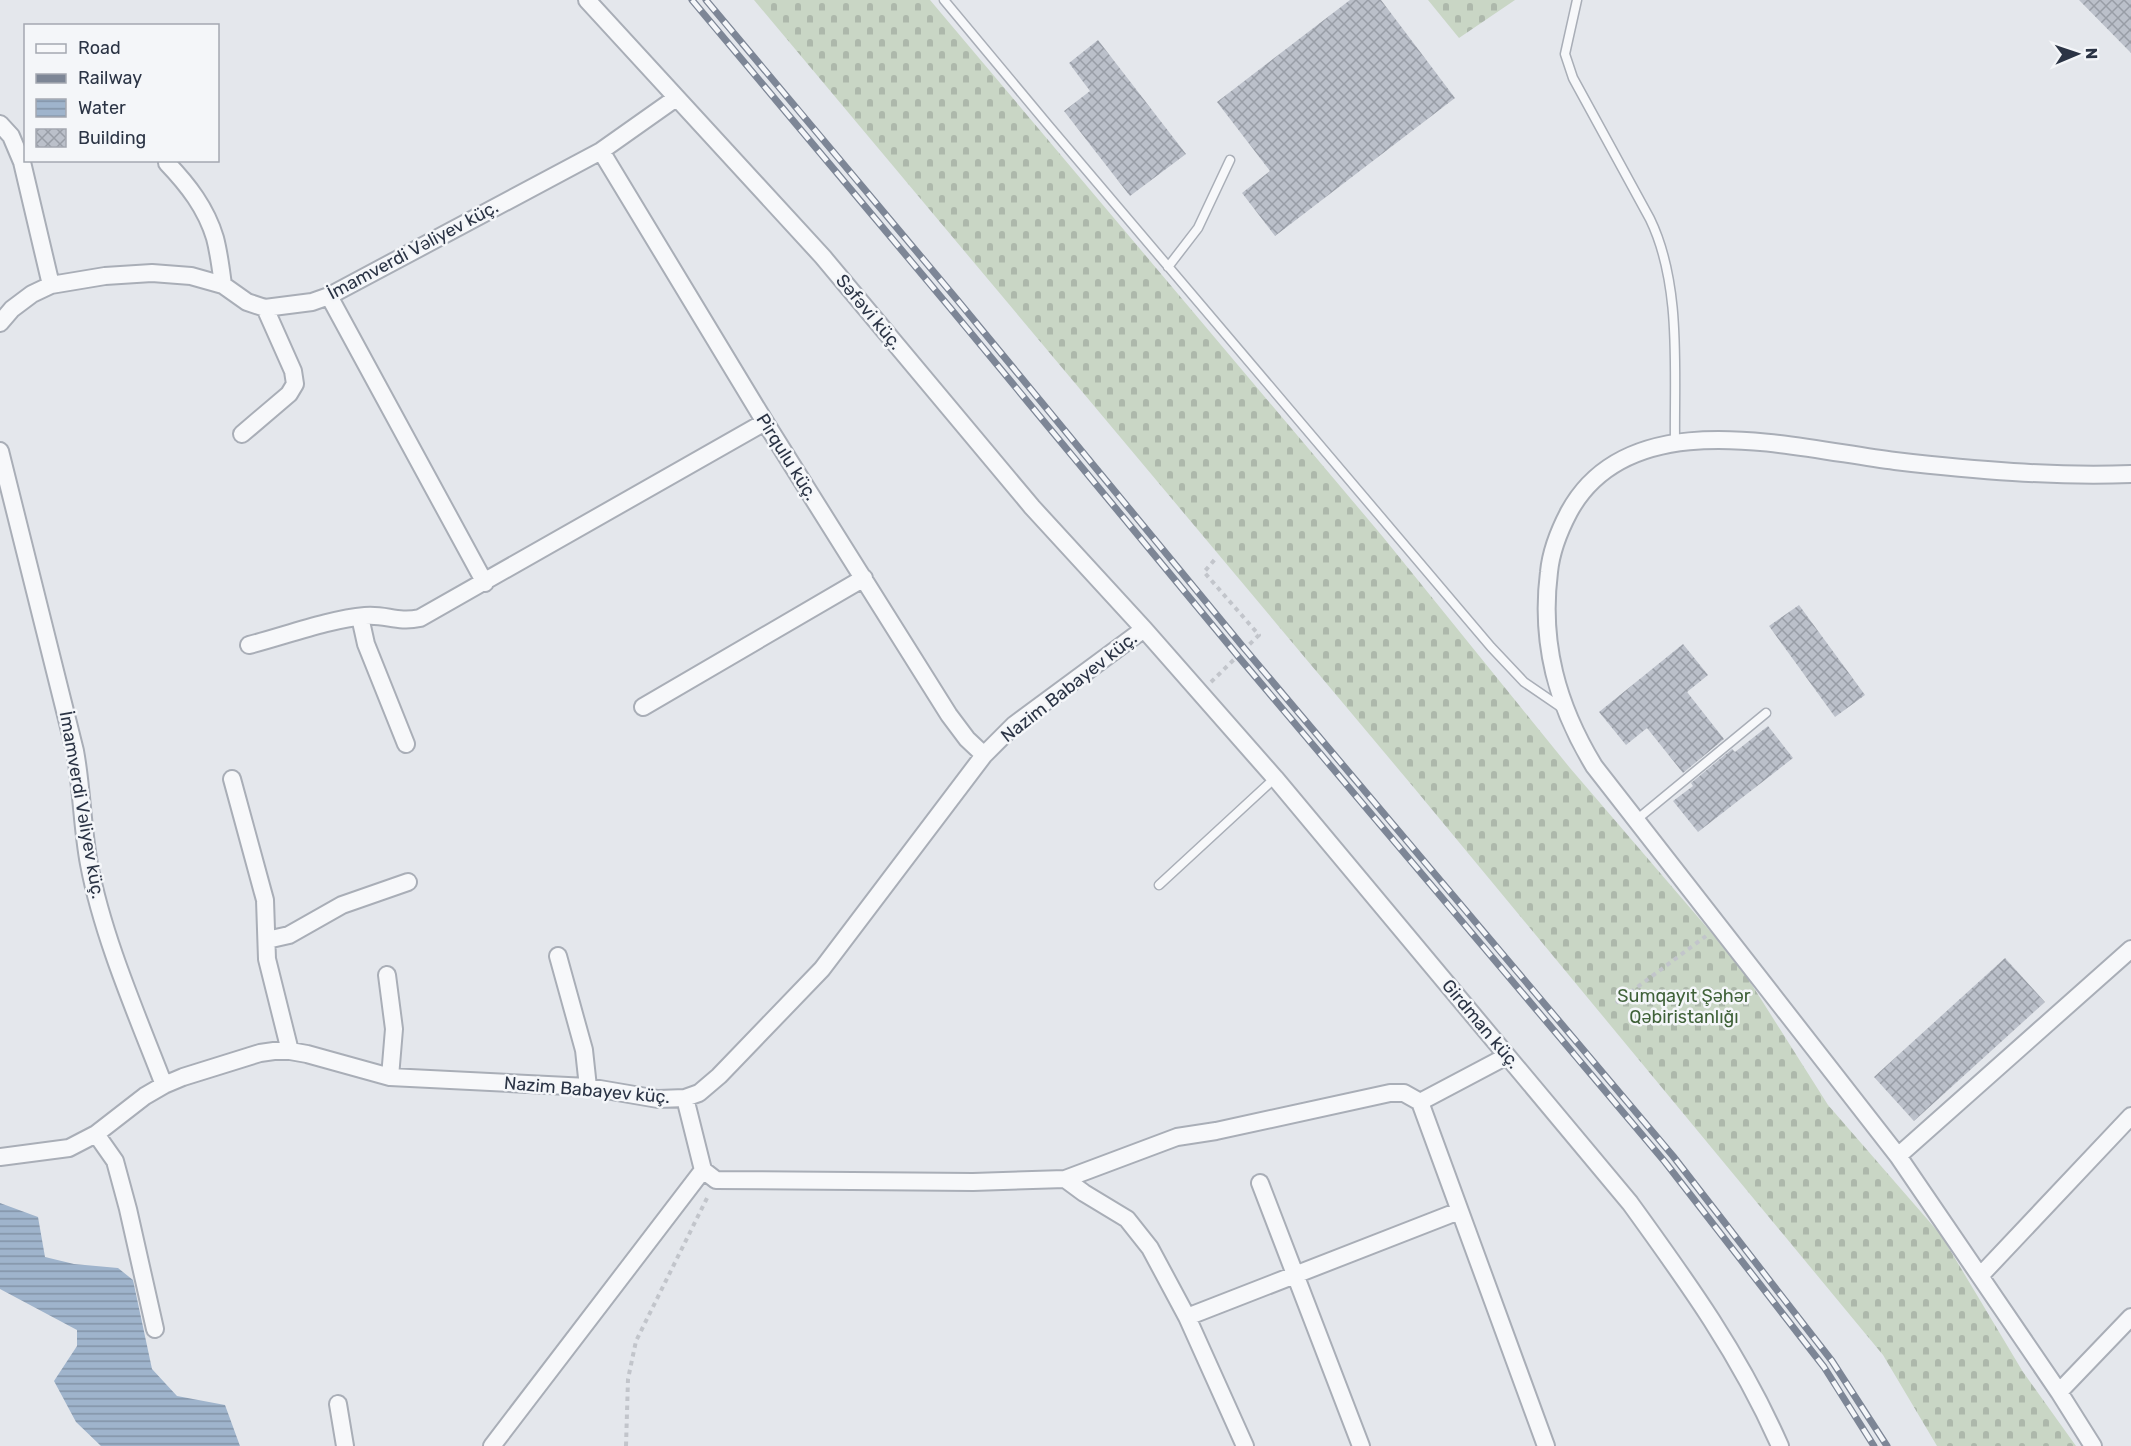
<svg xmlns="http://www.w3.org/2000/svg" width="2131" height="1446" viewBox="0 0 2131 1446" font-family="Rubik,sans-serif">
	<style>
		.cemetery { fill: url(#cemetery-stones) }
		.water { fill: url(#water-rules) }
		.building { fill: url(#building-cross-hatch) }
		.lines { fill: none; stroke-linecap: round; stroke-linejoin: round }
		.service-casing { stroke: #a9aeb7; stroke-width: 11 }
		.minor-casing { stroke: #a9aeb7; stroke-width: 20 }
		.path { stroke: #c2c5cb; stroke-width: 4; stroke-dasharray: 4.5 4.5; stroke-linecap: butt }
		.service { stroke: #f7f8fa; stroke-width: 8 }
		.minor { stroke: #f7f8fa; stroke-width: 16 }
		.rail-casing { stroke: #7d8696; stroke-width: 7 }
		.rail { stroke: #f4f6f9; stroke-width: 4.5; stroke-dasharray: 14; stroke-linecap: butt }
		.labels { text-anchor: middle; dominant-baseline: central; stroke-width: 5; stroke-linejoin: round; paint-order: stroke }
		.street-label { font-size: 18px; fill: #2b3445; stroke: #f4f6f9 }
		.park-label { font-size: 18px; fill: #3f6138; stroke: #f4f6f9 }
	</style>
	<defs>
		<pattern id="cemetery-stones" width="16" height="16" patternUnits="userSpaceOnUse" patternTransform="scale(1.5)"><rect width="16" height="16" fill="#c9d6c5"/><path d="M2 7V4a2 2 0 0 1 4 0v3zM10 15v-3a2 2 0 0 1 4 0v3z" fill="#adb8ab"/></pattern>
		<pattern id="water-rules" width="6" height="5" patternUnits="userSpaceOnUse" patternTransform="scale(1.5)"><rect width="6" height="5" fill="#9fb4cc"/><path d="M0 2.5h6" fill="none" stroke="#8293a7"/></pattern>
		<pattern id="building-cross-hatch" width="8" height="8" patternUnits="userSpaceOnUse" patternTransform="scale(1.5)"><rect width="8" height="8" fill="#bbc0ca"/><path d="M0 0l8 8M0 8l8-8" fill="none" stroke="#989da6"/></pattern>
	</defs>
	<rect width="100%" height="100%" fill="#e4e7ec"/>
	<path class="cemetery" d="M754,0H930L1383,537L1570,768L1740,966L1828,1105L1941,1235L2023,1372L2076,1446H1937L1883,1355L1415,789Z
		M1428,0H1515L1459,38Z"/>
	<path class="water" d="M0,1203L38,1217L45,1257L74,1264L118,1268L133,1280L152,1369L177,1396L225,1405L240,1446H101L76,1422L54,1381L77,1346V1330L0,1289Z"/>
	<path class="building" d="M1350,0H1381L1455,98L1275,236L1242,193L1270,171L1217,102Z
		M2079,0H2131V53Z
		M1098,40L1186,154L1130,196L1064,111L1090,91L1069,63Z
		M1799,605L1865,695L1835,717L1769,626Z
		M1683,644L1708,675L1687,692L1724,739L1683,773L1647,728L1626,745L1599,712Z
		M1768,726L1793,758L1698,832L1673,801L1693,786L1691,783L1732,749L1735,752Z
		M2005,958L2045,1002L1914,1121L1874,1077Z"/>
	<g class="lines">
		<g class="service-casing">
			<path id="service" d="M944,0L1049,126L1491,647L1524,682L1562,708
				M1577,0L1565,54L1573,78L1650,219C1682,285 1674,371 1675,443
				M1168,267L1198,228L1230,160
				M1635,821L1766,713
				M1159,885L1275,778"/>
		</g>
		<g class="minor-casing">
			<path id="minor" d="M587,0L823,257L1032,507L1144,629L1275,778L1630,1203C1688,1283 1740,1355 1780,1446
				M0,124L11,136L22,162L51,285
				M601,151L765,422L949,715L967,739L984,755
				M167,163C188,185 206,208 215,238C219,253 221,270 223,285
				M329,296L485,583
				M0,323L12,309L32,294L51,285L105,276L152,273L191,276L223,285L247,302L265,308L312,302L329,296L601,151L676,98
				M242,434L289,394L295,384L293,371L265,308
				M0,451L75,751C82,788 82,827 89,864C103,938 137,1015 164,1085
				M360,617L366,644L406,744
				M249,645C284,636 330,619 365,616C386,614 397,623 420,618L765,422
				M643,707L864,578
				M232,779L265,900L267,959L290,1051
				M267,940L289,935L342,905L408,882
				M558,956L584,1050L588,1087
				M387,975L394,1029L390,1077
				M685,1098L703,1170L716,1180L973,1182L1065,1179L1177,1137L1216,1131L1390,1093H1404L1420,1102L1546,1446
				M1420,1102L1507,1056
				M96,1134L115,1161L128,1209L155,1329
				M1898,1156L2131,949
				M0,1157L69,1148L96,1134L145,1096L164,1085L183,1077L260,1053L274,1051H290L307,1054L390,1077L588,1087L658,1099L685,1098L699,1093L719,1076L822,969L984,755L1014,725L1144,629
				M1065,1179L1084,1193L1127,1219L1150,1248L1187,1317L1245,1446
				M1260,1183L1361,1446
				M1980,1276L2131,1116
				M1187,1317L1459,1211
				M2059,1392L2131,1317
				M338,1404L345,1446
				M492,1446L703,1170
				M2093,1446L2059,1392L1898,1156L1594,766C1557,705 1540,643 1549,572C1551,551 1559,531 1569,512C1630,400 1795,449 1895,461C1974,470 2052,477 2131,474"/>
		</g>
		<path class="path" d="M1211,682L1259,635L1204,572L1217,557
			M1616,1003L1706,936
			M626,1446L628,1379L636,1341L709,1194"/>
		<use href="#service" class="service"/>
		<use href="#minor" class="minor"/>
		<g class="rail-casing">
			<path id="rail" d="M692,0L951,309L1237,655L1665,1162L1824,1367L1874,1446
				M706,0L959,302L1244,648L1673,1156L1832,1361L1887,1446"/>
		</g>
		<use href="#rail" class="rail"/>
	</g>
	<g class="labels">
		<g class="street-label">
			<text transform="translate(413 250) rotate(-28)">İmamverdi Vəliyev küç.</text>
			<text transform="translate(869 312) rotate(50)">Səfəvi küç.</text>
			<text transform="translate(787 457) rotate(58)">Pirqulu küç.</text>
			<text transform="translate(1069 687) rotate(-38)">Nazim Babayev küç.</text>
			<text transform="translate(82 805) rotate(80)">İmamverdi Vəliyev küç.</text>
			<text transform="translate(1481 1024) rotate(50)">Girdman küç.</text>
			<text transform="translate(587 1090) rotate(5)">Nazim Babayev küç.</text>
		</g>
		<g class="park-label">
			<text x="1684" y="996">Sumqayıt Şəhər<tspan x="1684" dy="21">Qəbiristanlığı</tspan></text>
		</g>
	</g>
	<rect x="24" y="24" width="195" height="138" fill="#f4f6f9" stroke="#a4a8b1" stroke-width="1.5"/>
	<rect x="36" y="44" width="30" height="9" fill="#f7f8fa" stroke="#a4a8b1" stroke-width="1.5"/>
	<text x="78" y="54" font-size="18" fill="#2b3445">Road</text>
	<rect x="36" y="74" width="30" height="9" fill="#7d8696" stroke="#a4a8b1" stroke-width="1.5"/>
	<text x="78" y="84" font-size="18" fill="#2b3445">Railway</text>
	<rect x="36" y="99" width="30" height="18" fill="url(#water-rules)" stroke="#a4a8b1" stroke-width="1.5"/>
	<text x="78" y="114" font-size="18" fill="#2b3445">Water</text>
	<rect x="36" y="129" width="30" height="18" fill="url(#building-cross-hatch)" stroke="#a4a8b1" stroke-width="1.5"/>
	<text x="78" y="144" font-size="18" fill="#2b3445">Building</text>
	<g transform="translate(2077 54) rotate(88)" stroke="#f4f6f9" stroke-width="4.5" paint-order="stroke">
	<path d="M0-4.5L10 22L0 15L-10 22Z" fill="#2b3445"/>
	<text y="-9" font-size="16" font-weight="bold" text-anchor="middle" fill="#2b3445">N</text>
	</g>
</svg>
